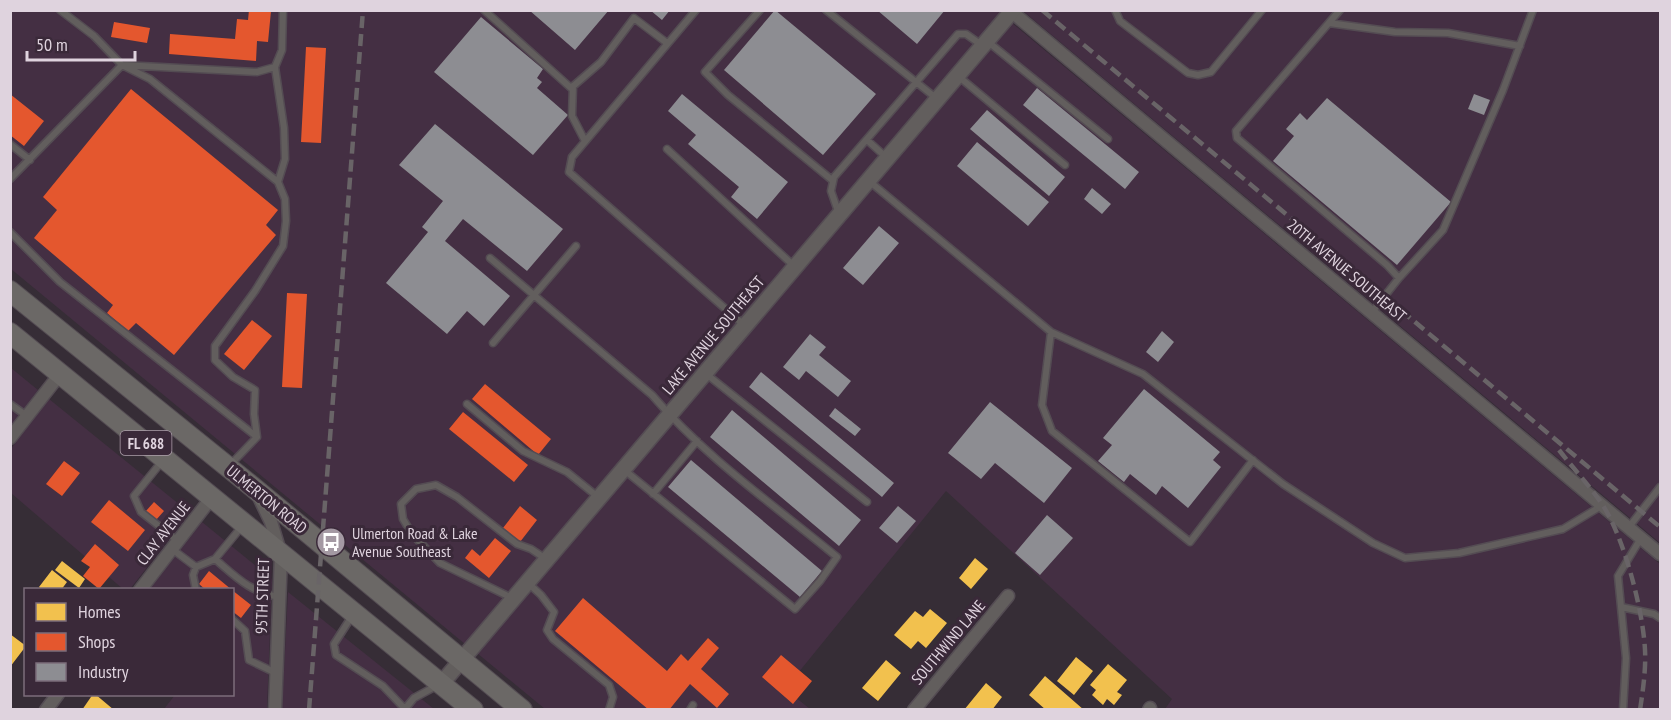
<svg xmlns="http://www.w3.org/2000/svg" width="1671" height="720" viewBox="0 0 1671 720" font-family="'PT Sans Narrow',sans-serif">
	<style>
		.built { fill: #442f43 }
		.homes { fill: #f2c14e }
		.shops { fill: #e4572e }
		.industry { fill: #8d8d92 }
		.lines { fill: none; stroke-linecap: round; stroke-linejoin: round }
		.service-casing { stroke: #544c53; stroke-width: 9 }
		.minor-casing { stroke: #544c53; stroke-width: 15 }
		.tertiary-casing { stroke: #544c53; stroke-width: 18 }
		.primary-casing { stroke: #544c53; stroke-width: 22 }
		.service { stroke: #625e5d; stroke-width: 6 }
		.minor { stroke: #625e5d; stroke-width: 12 }
		.tertiary { stroke: #625e5d; stroke-width: 15 }
		.primary { stroke: #6b6866; stroke-width: 20 }
		.rail { stroke: #696467; stroke-width: 4.5; stroke-dasharray: 12 6; stroke-linecap: butt }
		.labels { text-anchor: middle; dominant-baseline: central; stroke-width: 6; stroke-linejoin: round; paint-order: stroke }
		.shield { fill: #3a2939; stroke: #aea0ac; stroke-width: 1.5 }
		.shield-label { font-size: 15px; font-weight: bold; fill: #dfd3de }
		.street-label { font-size: 16px; fill: #dfd3de; stroke: #3a2939 }
		.poi-label { font-size: 16px; fill: #dfd3de; stroke: #3a2939; text-anchor: start }
	</style>
	<rect width="100%" height="100%" fill="#362d36"/>
	<path class="built" d="M10,11H1003L465,644L11,269Z
		M1023,11H1660V543Z
		M1012,23L1660,564V709H1165L1172,699L946,491L785,689L810,709H545L477,653Z
		M11,368L38,390L11,426Z
		M49,399L190,513L130,589H123L11,493L10,450Z
		M202,522L272,579L267,709H164L175,695L232,694V590H149Z
		M288,592L434,709L282,710Z"/>
	<path class="homes" d="M975,558L988,569L971,589L959,578Z
		M62,561L85,579L79,588L55,570Z
		M52,570L67,582L61,590H42L39,587Z
		M930,609L947,623L926,648L918,641L911,649L894,635L915,611L923,617Z
		M10,634L26,646L10,667Z
		M1076,657L1093,671L1074,695L1057,681Z
		M886,660L901,673L878,701L862,688Z
		M1108,664L1127,680L1117,692L1122,695L1114,705L1107,699L1103,705L1092,695L1096,690L1090,685Z
		M1045,676L1084,710H1046L1029,695Z
		M986,683L1002,697L992,710H964Z
		M93,694H95L114,710H82Z"/>
	<path class="shops" d="M249,10L271,11L268,42L257,41L256,61L169,54L170,34L235,39L237,19L248,20Z
		M114,22L150,28L147,43L111,37Z
		M306,47L326,48L321,143L301,142Z
		M131,89L278,210L266,225L276,235L174,355L136,323L128,331L107,313L113,305L34,238L57,210L43,197Z
		M10,94L44,121L24,146L10,135Z
		M287,293L307,294L302,388L282,387Z
		M252,320L272,336L244,370L224,354Z
		M485,384L551,439L538,455L472,399Z
		M463,412L528,465L514,482L449,429Z
		M64,461L80,473L62,496L46,484Z
		M109,500L145,530L128,551L91,522Z
		M154,502L164,511L156,520L146,511Z
		M520,506L537,520L520,542L503,528Z
		M495,538L511,551L489,578L465,558L472,549L480,556Z
		M95,544L119,565L99,589L83,576L90,567L81,561Z
		M209,571L232,590H206L199,584Z
		M232,590L251,605L241,618L232,611Z
		M583,598L667,671L681,654L688,661L708,638L719,648L701,669L729,694L717,708L690,684L669,710H649L555,631Z
		M781,655L812,681L793,704L762,677Z"/>
	<path class="industry" d="M529,10H609L575,50Z
		M650,10H670L662,20Z
		M775,10L876,94L823,155L724,70Z
		M877,10H945L917,44Z
		M481,17L543,69L537,78L542,82L537,88L568,115L533,155L434,72Z
		M1037,88L1139,172L1125,189L1023,105Z
		M682,94L788,182L757,219L731,197L739,187L688,144L696,135L668,111Z
		M1474,94L1490,100L1484,115L1468,109Z
		M1327,98L1451,202L1397,265L1273,161L1294,136L1286,129L1300,113L1307,120Z
		M987,110L1065,177L1049,196L970,129Z
		M435,124L563,229L527,271L463,219L445,241L510,296L484,326L467,311L447,334L386,283L428,232L422,227L443,201L399,165Z
		M977,142L1049,202L1028,226L957,166Z
		M1092,188L1111,204L1102,214L1084,199Z
		M879,226L899,243L863,285L843,268Z
		M1162,331L1174,342L1158,362L1146,352Z
		M810,334L826,347L819,355L851,381L838,397L806,371L799,380L783,367Z
		M761,372L894,483L882,497L749,387Z
		M1144,389L1220,452L1213,460L1221,467L1188,508L1162,486L1156,495L1130,474L1124,482L1098,461L1112,445L1103,438Z
		M990,402L1072,468L1044,503L995,463L981,479L948,453Z
		M835,408L861,429L855,436L829,416Z
		M732,410L861,520L839,546L710,437Z
		M691,460L822,571L800,597L668,487Z
		M898,506L916,521L897,543L879,528Z
		M1047,515L1073,538L1040,575L1015,553Z"/>
	<g class="lines">
		<g class="service-casing">
			<path id="service" d="M60,10L94,36L122,65L257,72L275,67L282,50L283,10
				M484,10L571,88L601,62L634,18L667,43
				M696,10L572,157L569,172L744,325
				M760,10L705,72L728,95L832,180
				M826,10L936,98
				M1115,10L1120,21L1188,73L1198,75L1211,72L1262,10
				M1340,10L1236,131L1237,138L1387,265L1399,278
				M1329,23L1395,32L1448,33L1520,46
				M987,41L1108,139
				M275,67L284,128L285,159L278,182
				M958,76L1065,165
				M573,86L572,116L585,141
				M867,140L887,158
				M10,144L30,160
				M667,149L794,266
				M10,179L122,65L150,79L278,182L285,199L286,221L283,246L255,291L215,346V360L233,377L255,390L254,414L257,437
				M869,181L1051,332L1143,374L1283,484L1373,543L1405,558L1459,553L1563,529L1603,505
				M839,214L831,191L834,177L958,34H966L983,46
				M10,232L60,282L257,437L230,465
				M490,258L652,395C705,457 774,505 837,557L820,581L795,609L623,469
				M1372,312L1399,278L1443,230L1503,90L1533,10
				M1051,332L1042,405L1052,431L1190,542L1253,460
				M493,343L576,246
				M705,373L867,502
				M10,404L27,416
				M467,404L523,451L567,472L598,497
				M163,460L134,496L141,512L178,541
				M653,494L697,441
				M1629,527L1660,487
				M172,549L196,567L215,559L243,525
				M215,559C236,577 251,593 280,597
				M196,567L193,575L196,590
				M528,583L541,595L554,612L547,630L553,639L609,685L613,697L609,710
				M512,598L440,563L412,534L403,519L401,504L416,489L436,485L457,497L517,544L531,549L546,559
				M1621,607L1654,614L1660,618
				M352,616L334,644L336,655L383,686L405,709
				M232,619L245,631L249,660L276,673
				M404,710L414,698L438,685
				M690,710L693,705
				M1623,710L1626,658L1618,576L1641,538"/>
		</g>
		<g class="minor-casing">
			<path id="minor" d="M1012,12L1660,554
				M10,438L60,374
				M259,497L271,522L281,555L275,710
				M140,590L212,497
				M46,710L58,694
				M914,710L1008,596
				M1149,710L1150,708"/>
		</g>
		<g class="tertiary-casing">
			<path id="tertiary" d="M442,683L1013,10"/>
		</g>
		<g class="primary-casing">
			<path id="primary" d="M10,291L254,488L522,710
				M10,333L473,710"/>
		</g>
		<use href="#service" class="service"/>
		<use href="#minor" class="minor"/>
		<use href="#tertiary" class="tertiary"/>
		<use href="#primary" class="primary"/>
		<path class="rail" d="M1042,10L1660,527
			M1559,450C1573,468 1589,485 1602,504C1624,537 1643,610 1645,650C1646,669 1643,690 1640,710
			M309,710L363,10"/>
	</g>
	<defs>
		<g id="bus-disc" transform="scale(1.5)"><circle r="9.5" fill="#a499a3" stroke="#3a2939"/><path d="M-5-6H5V4H4V6H2V4H-2V6H-4V4H-5ZM-3.5-4V0h7V-4ZM-3.5 1.2v1.5H-2V1.2ZM2 1.2v1.5H3.5V1.2Z" fill="#fff"/></g>
	</defs>
	<g fill-rule="evenodd">
		<use href="#bus-disc" x="331" y="542"/>
	</g>
	<g class="labels">
		<rect class="shield" x="120.5" y="431" width="51" height="24" rx="4.5"/>
		<g class="shield-label">
			<text x="146" y="443">FL 688</text>
		</g>
		<g class="street-label">
			<text transform="translate(1347 270) rotate(40)">20TH AVENUE SOUTHEAST</text>
			<text transform="translate(713 335) rotate(-50)">LAKE AVENUE SOUTHEAST</text>
			<text transform="translate(267 499) rotate(39)">ULMERTON ROAD</text>
			<text transform="translate(163 533) rotate(-52)">CLAY AVENUE</text>
			<text transform="translate(262 596) rotate(-88)">95TH STREET</text>
			<text transform="translate(948 642) rotate(-50)">SOUTHWIND LANE</text>
		</g>
		<g class="poi-label">
			<text x="352" y="533">Ulmerton Road &amp; Lake<tspan x="352" dy="18">Avenue Southeast</tspan></text>
		</g>
	</g>
	<rect width="1671" height="720" fill="none" stroke="#dfd3de" stroke-width="24"/>
	<rect x="24" y="588" width="210" height="108" fill="#3a2939" stroke="#7c6d7b" stroke-width="1.5"/>
	<rect x="36" y="603" width="30" height="18" fill="#f2c14e" stroke="#7c6d7b" stroke-width="1.5"/>
	<text x="78" y="618" font-size="18" fill="#dfd3de">Homes</text>
	<rect x="36" y="633" width="30" height="18" fill="#e4572e" stroke="#7c6d7b" stroke-width="1.5"/>
	<text x="78" y="648" font-size="18" fill="#dfd3de">Shops</text>
	<rect x="36" y="663" width="30" height="18" fill="#8d8d92" stroke="#7c6d7b" stroke-width="1.5"/>
	<text x="78" y="678" font-size="18" fill="#dfd3de">Industry</text>
	<path d="M27 51v9h108v-9" fill="none" stroke="#dfd3de" stroke-width="3"/>
	<text x="36" y="51" font-size="18" fill="#dfd3de" stroke="#3a2939" stroke-width="4.5" paint-order="stroke">50 m</text>
</svg>
